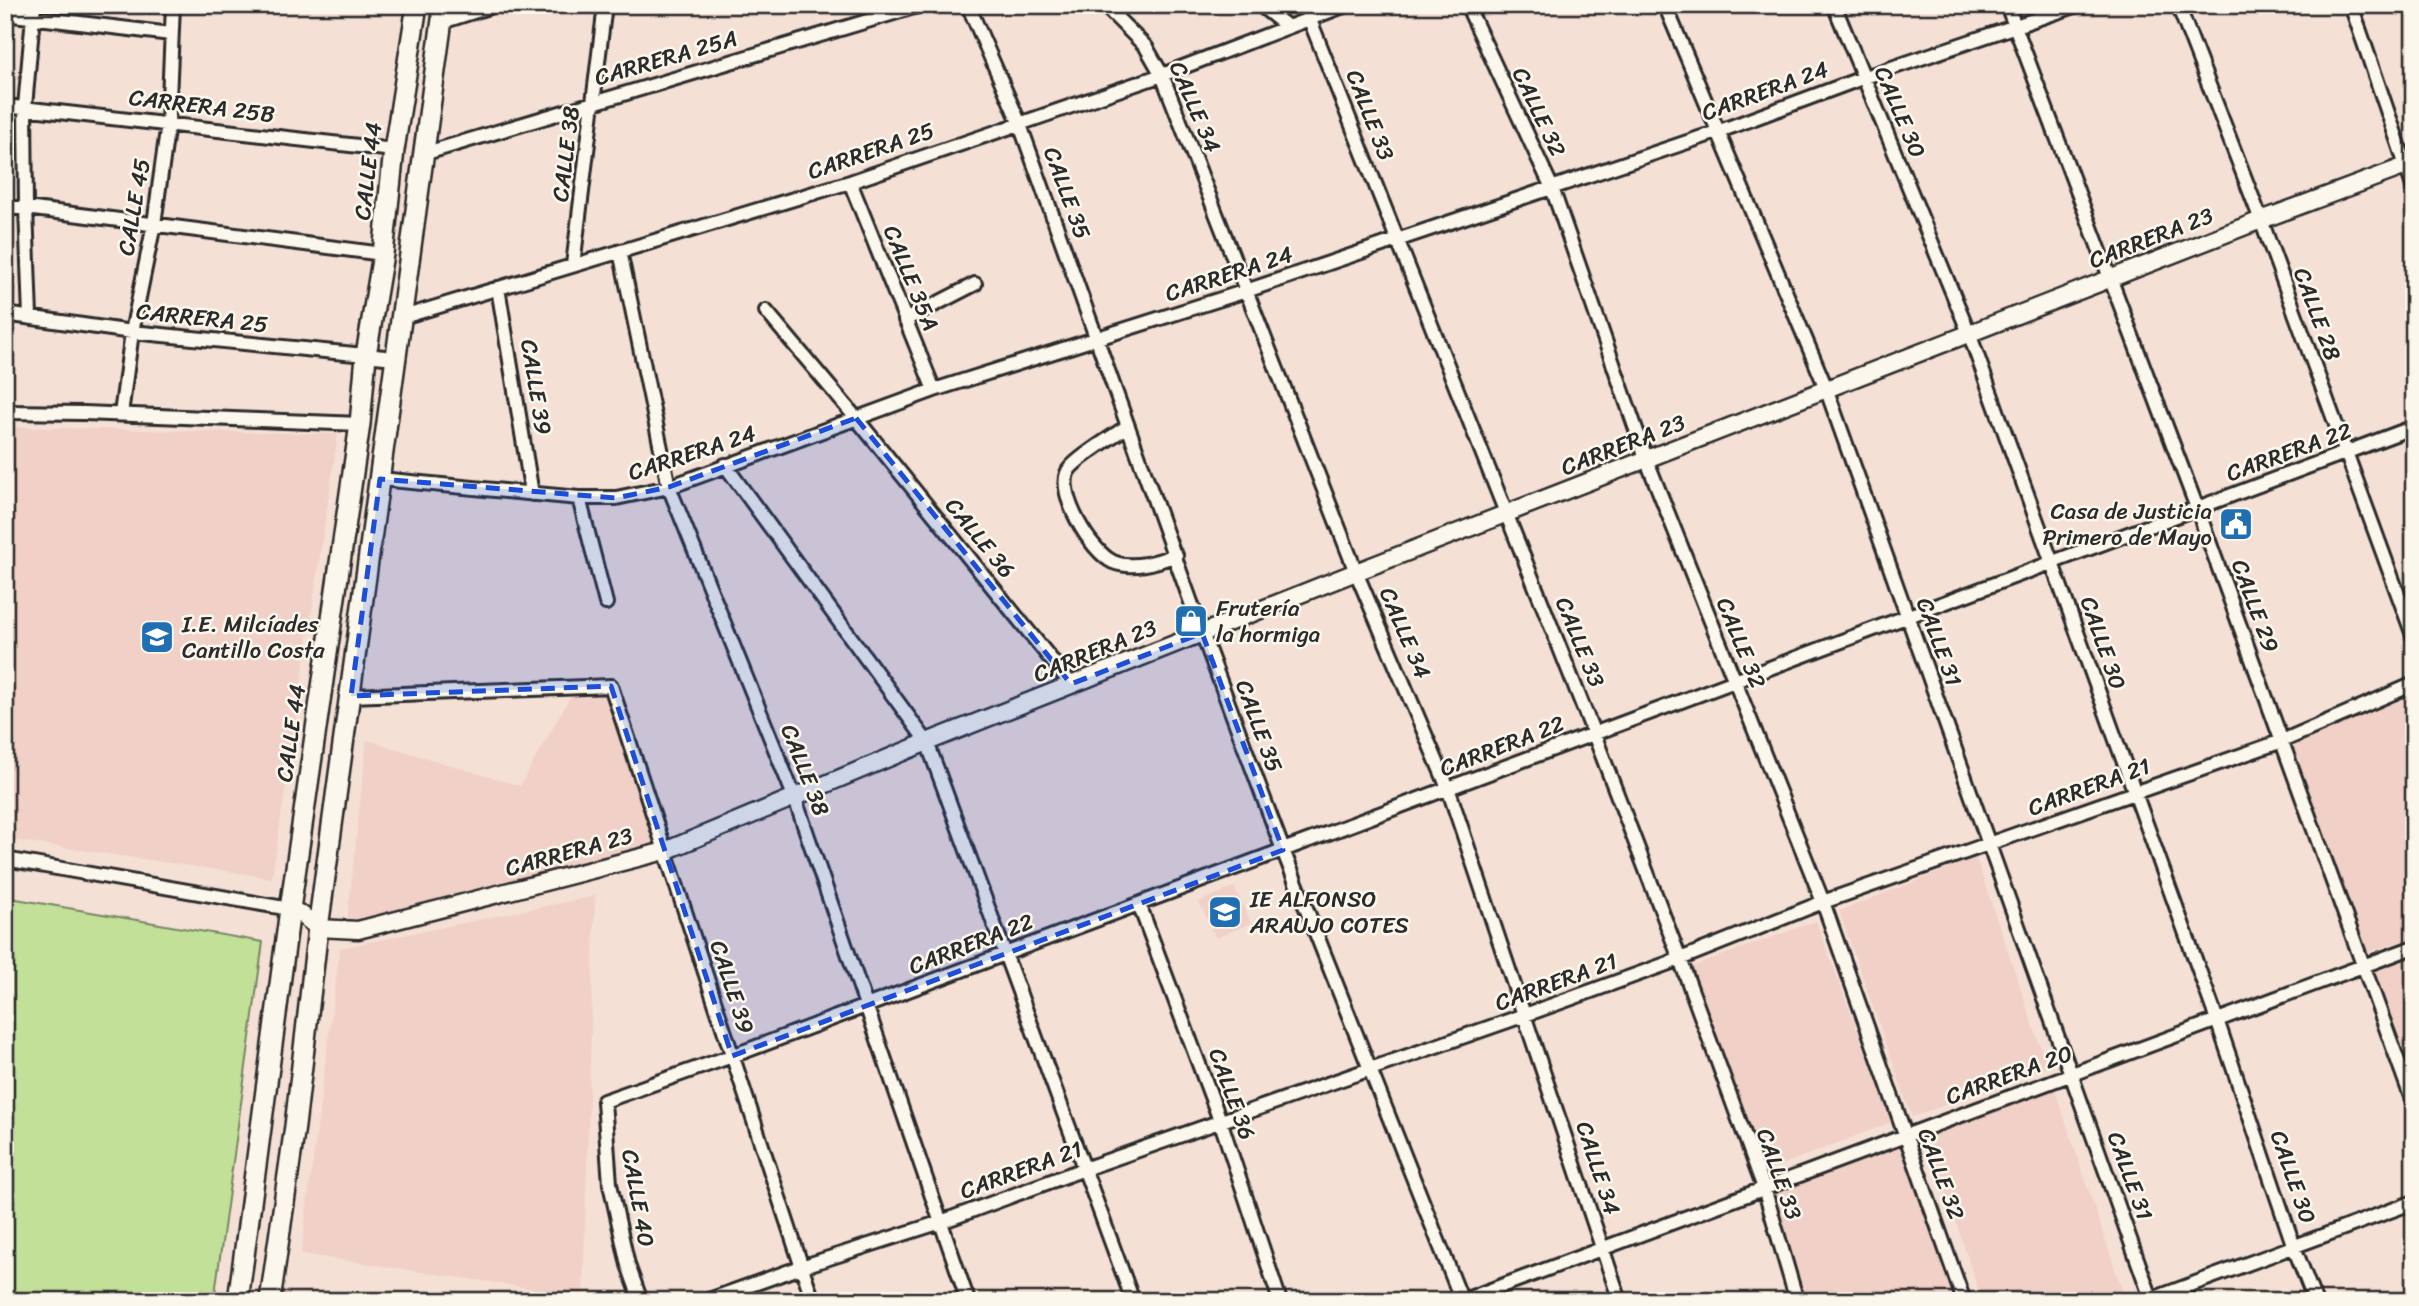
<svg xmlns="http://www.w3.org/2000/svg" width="2419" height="1306" viewBox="0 0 2419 1306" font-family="Sriracha,sans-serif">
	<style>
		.built { fill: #f0d0c7 }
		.green { fill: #c2e098; stroke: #768662; stroke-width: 2 }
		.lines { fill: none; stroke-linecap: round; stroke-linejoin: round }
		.minor-casing { stroke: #2b2b2b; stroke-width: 18 }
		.tertiary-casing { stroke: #2b2b2b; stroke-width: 21 }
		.primary-casing { stroke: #2b2b2b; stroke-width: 24 }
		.minor { stroke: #fbf7ec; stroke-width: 12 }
		.tertiary { stroke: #fbf7ec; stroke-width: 16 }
		.primary { stroke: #fbf7ec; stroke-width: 19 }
		.marked { fill: #1d4ed8; fill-opacity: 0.2; stroke: #1d4ed8; stroke-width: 5; stroke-dasharray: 14 9; stroke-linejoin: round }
		.labels { text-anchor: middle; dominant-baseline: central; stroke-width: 5; stroke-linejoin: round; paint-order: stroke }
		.street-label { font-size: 23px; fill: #2b2b2b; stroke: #fbf7ec }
		.poi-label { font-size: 23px; fill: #2b2b2b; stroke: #fbf7ec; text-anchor: start }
	</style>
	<rect width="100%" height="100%" fill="#f5e0d6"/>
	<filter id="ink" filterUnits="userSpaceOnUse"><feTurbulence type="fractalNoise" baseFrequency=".0143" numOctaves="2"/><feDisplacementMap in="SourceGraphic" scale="14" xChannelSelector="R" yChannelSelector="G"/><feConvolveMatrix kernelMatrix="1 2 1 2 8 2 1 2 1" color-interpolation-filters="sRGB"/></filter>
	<g filter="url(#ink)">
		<path class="built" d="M5,427L338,434L272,878L5,839Z
			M610,689L658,842L347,922L367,740L520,786L574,690Z
			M2414,696V937L2362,954L2293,760L2292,750L2298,739Z
			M1976,858L2047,1066L1912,1117L1839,911Z
			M1234,887L1251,923L1216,938L1199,902Z
			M595,896L583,1296L301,1254L340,948Z
			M1816,921L1892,1122L1758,1174L1686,969Z
			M2414,954V1092L2372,977L2376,968Z
			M2053,1084L2123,1293L2103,1301H1982L1928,1137Z
			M1903,1144L1954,1301H1799L1764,1195Z"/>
		<path class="green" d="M5,897L263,942L214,1301H5Z"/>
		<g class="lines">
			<g class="minor-casing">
				<path id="minor" d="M968,5L1019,122L1202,633L1283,850L1462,1301
					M1104,5L1146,47L1162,75L1356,572L1448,788L1620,1301
					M1260,5L1288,27
					M1304,5L1594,734L1680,959L1764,1188L1797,1301
					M1467,5L1552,188L1647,461L1823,902L1964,1301
					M1665,5L1826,388L2152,1301
					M1834,5L1969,333L2217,1020L2294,1247L2315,1301
					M2007,5L2197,508L2414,1105
					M2178,5L2261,220L2414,638
					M2351,5L2414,189
					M5,14L171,34
					M442,22L495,5
					M5,106L394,150
					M423,154L921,5
					M850,182L934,390
					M5,208H26L383,254
					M620,251L669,487L794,796L968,1301
					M573,265L605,5
					M498,288L532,494
					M766,311L856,418L1071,684
					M5,314L132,332L395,358
					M30,317L26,208L25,107L34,5
					M403,317L850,182L1162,75L1346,5
					M905,320L975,284
					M5,412L84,413L360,424
					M121,414L132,332L154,224L168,123L173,5
					M1128,426C1115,435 1075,459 1068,471C1056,493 1091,552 1113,562C1133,570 1157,562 1176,555
					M725,465L927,742L1133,1301
					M380,479L579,498H616L669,487L934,390L1246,291L1717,132L1865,77L2078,5
					M579,498L606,603
					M351,696L611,686L813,1301
					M5,859L290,909
					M1139,904L1221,1123L1280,1301
					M641,1301L628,1265L610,1184L604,1101L732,1056L2414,427
					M706,1301L801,1267L941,1222L1084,1169L1525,1015L1680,959L1823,902L2282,741L2414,684
					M1461,1301L2414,947
					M2147,1301L2414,1202"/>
			</g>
			<g class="tertiary-casing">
				<path id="tertiary" d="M290,909L301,914L318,928L358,930L665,851L927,742L1356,572L2261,220L2414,163"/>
			</g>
			<g class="primary-casing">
				<path id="primary" d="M238,1301L290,909L360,424L366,355L383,254L394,150L417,5
					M270,1301L295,1126L318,928L444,5"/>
			</g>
			<use href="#minor" class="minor"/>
			<use href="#tertiary" class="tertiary"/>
			<use href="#primary" class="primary"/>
		</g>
	</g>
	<path class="marked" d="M856,418L1071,684L1202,633L1283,850L732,1056L611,686L351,696L380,479L616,498L669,487Z"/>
	<defs>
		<g id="civic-square" transform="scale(1.75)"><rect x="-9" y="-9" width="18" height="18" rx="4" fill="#1f6fb2" stroke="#fbf7ec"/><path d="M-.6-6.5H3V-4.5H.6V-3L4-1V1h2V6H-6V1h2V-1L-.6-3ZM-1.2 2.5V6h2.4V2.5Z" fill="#fff"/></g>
		<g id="shop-square" transform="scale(1.75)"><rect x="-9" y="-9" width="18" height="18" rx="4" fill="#1f6fb2" stroke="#fbf7ec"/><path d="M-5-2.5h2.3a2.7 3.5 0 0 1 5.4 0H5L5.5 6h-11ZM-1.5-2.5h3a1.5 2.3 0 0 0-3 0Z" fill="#fff"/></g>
		<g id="school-square" transform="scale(1.75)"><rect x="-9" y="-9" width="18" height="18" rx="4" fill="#1f6fb2" stroke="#fbf7ec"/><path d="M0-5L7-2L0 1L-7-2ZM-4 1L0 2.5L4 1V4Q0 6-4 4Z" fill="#fff"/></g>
	</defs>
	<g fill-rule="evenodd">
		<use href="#civic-square" x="2236" y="524"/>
		<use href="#shop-square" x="1191" y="621"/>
		<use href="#school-square" x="157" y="637"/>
		<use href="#school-square" x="1225" y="912"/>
	</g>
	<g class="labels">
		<g class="street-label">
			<text transform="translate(666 58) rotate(-16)">CARRERA 25A</text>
			<text transform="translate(1765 91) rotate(-20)">CARRERA 24</text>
			<text transform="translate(202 106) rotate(7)">CARRERA 25B</text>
			<text transform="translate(1195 107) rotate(67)">CALLE 34</text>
			<text transform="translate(1539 112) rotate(65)">CALLE 32</text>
			<text transform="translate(1900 112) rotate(67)">CALLE 30</text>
			<text transform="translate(1370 115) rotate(69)">CALLE 33</text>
			<text transform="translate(871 151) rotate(-19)">CARRERA 25</text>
			<text transform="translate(566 154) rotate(-83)">CALLE 38</text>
			<text transform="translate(368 171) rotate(-83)">CALLE 44</text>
			<text transform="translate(1067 193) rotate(70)">CALLE 35</text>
			<text transform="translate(134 207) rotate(-80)">CALLE 45</text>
			<text transform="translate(2151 238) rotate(-21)">CARRERA 23</text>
			<text transform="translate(1229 274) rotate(-18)">CARRERA 24</text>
			<text transform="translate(911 278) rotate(68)">CALLE 35A</text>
			<text transform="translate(2317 314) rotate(70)">CALLE 28</text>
			<text transform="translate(202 318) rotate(6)">CARRERA 25</text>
			<text transform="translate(536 387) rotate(81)">CALLE 39</text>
			<text transform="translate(1623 445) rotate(-21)">CARRERA 23</text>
			<text transform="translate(2289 452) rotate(-20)">CARRERA 22</text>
			<text transform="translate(692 453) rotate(-18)">CARRERA 24</text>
			<text transform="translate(980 538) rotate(51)">CALLE 36</text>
			<text transform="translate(2255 606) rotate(70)">CALLE 29</text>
			<text transform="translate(1405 633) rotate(67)">CALLE 34</text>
			<text transform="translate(1580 642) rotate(68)">CALLE 33</text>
			<text transform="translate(1939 642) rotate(70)">CALLE 31</text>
			<text transform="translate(1741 643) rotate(68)">CALLE 32</text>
			<text transform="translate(2103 643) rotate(71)">CALLE 30</text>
			<text transform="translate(1095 651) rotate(-22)">CARRERA 23</text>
			<text transform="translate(1259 726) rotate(70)">CALLE 35</text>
			<text transform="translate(291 733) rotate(-82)">CALLE 44</text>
			<text transform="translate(1502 746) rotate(-21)">CARRERA 22</text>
			<text transform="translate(805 770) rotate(69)">CALLE 38</text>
			<text transform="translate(2089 787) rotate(-20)">CARRERA 21</text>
			<text transform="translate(569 852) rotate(-15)">CARRERA 23</text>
			<text transform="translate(971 944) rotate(-21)">CARRERA 22</text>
			<text transform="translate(1556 982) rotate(-20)">CARRERA 21</text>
			<text transform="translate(732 987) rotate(72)">CALLE 39</text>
			<text transform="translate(2009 1075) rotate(-20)">CARRERA 20</text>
			<text transform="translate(1232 1094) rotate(70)">CALLE 36</text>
			<text transform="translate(1598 1168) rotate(72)">CALLE 34</text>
			<text transform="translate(1021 1170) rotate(-20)">CARRERA 21</text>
			<text transform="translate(1779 1174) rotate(71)">CALLE 33</text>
			<text transform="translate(1941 1174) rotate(70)">CALLE 32</text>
			<text transform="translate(2130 1176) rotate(70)">CALLE 31</text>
			<text transform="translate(2293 1177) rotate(71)">CALLE 30</text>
			<text transform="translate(638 1198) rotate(80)">CALLE 40</text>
		</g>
		<g class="poi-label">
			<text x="2212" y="511" text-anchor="end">Casa de Justicia<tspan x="2212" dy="26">Primero de Mayo</tspan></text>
			<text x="1216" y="608">Frutería<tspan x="1216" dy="26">la hormiga</tspan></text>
			<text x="182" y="624">I.E. Milcíades<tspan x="182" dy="26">Cantillo Costa</tspan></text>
			<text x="1250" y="899">IE ALFONSO<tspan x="1250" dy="26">ARAUJO COTES</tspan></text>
		</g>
	</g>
	<rect width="2419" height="1306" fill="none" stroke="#fbf7ec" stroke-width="28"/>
	<rect x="14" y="14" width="2391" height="1278" fill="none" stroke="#2b2b2b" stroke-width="2.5" filter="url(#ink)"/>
</svg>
